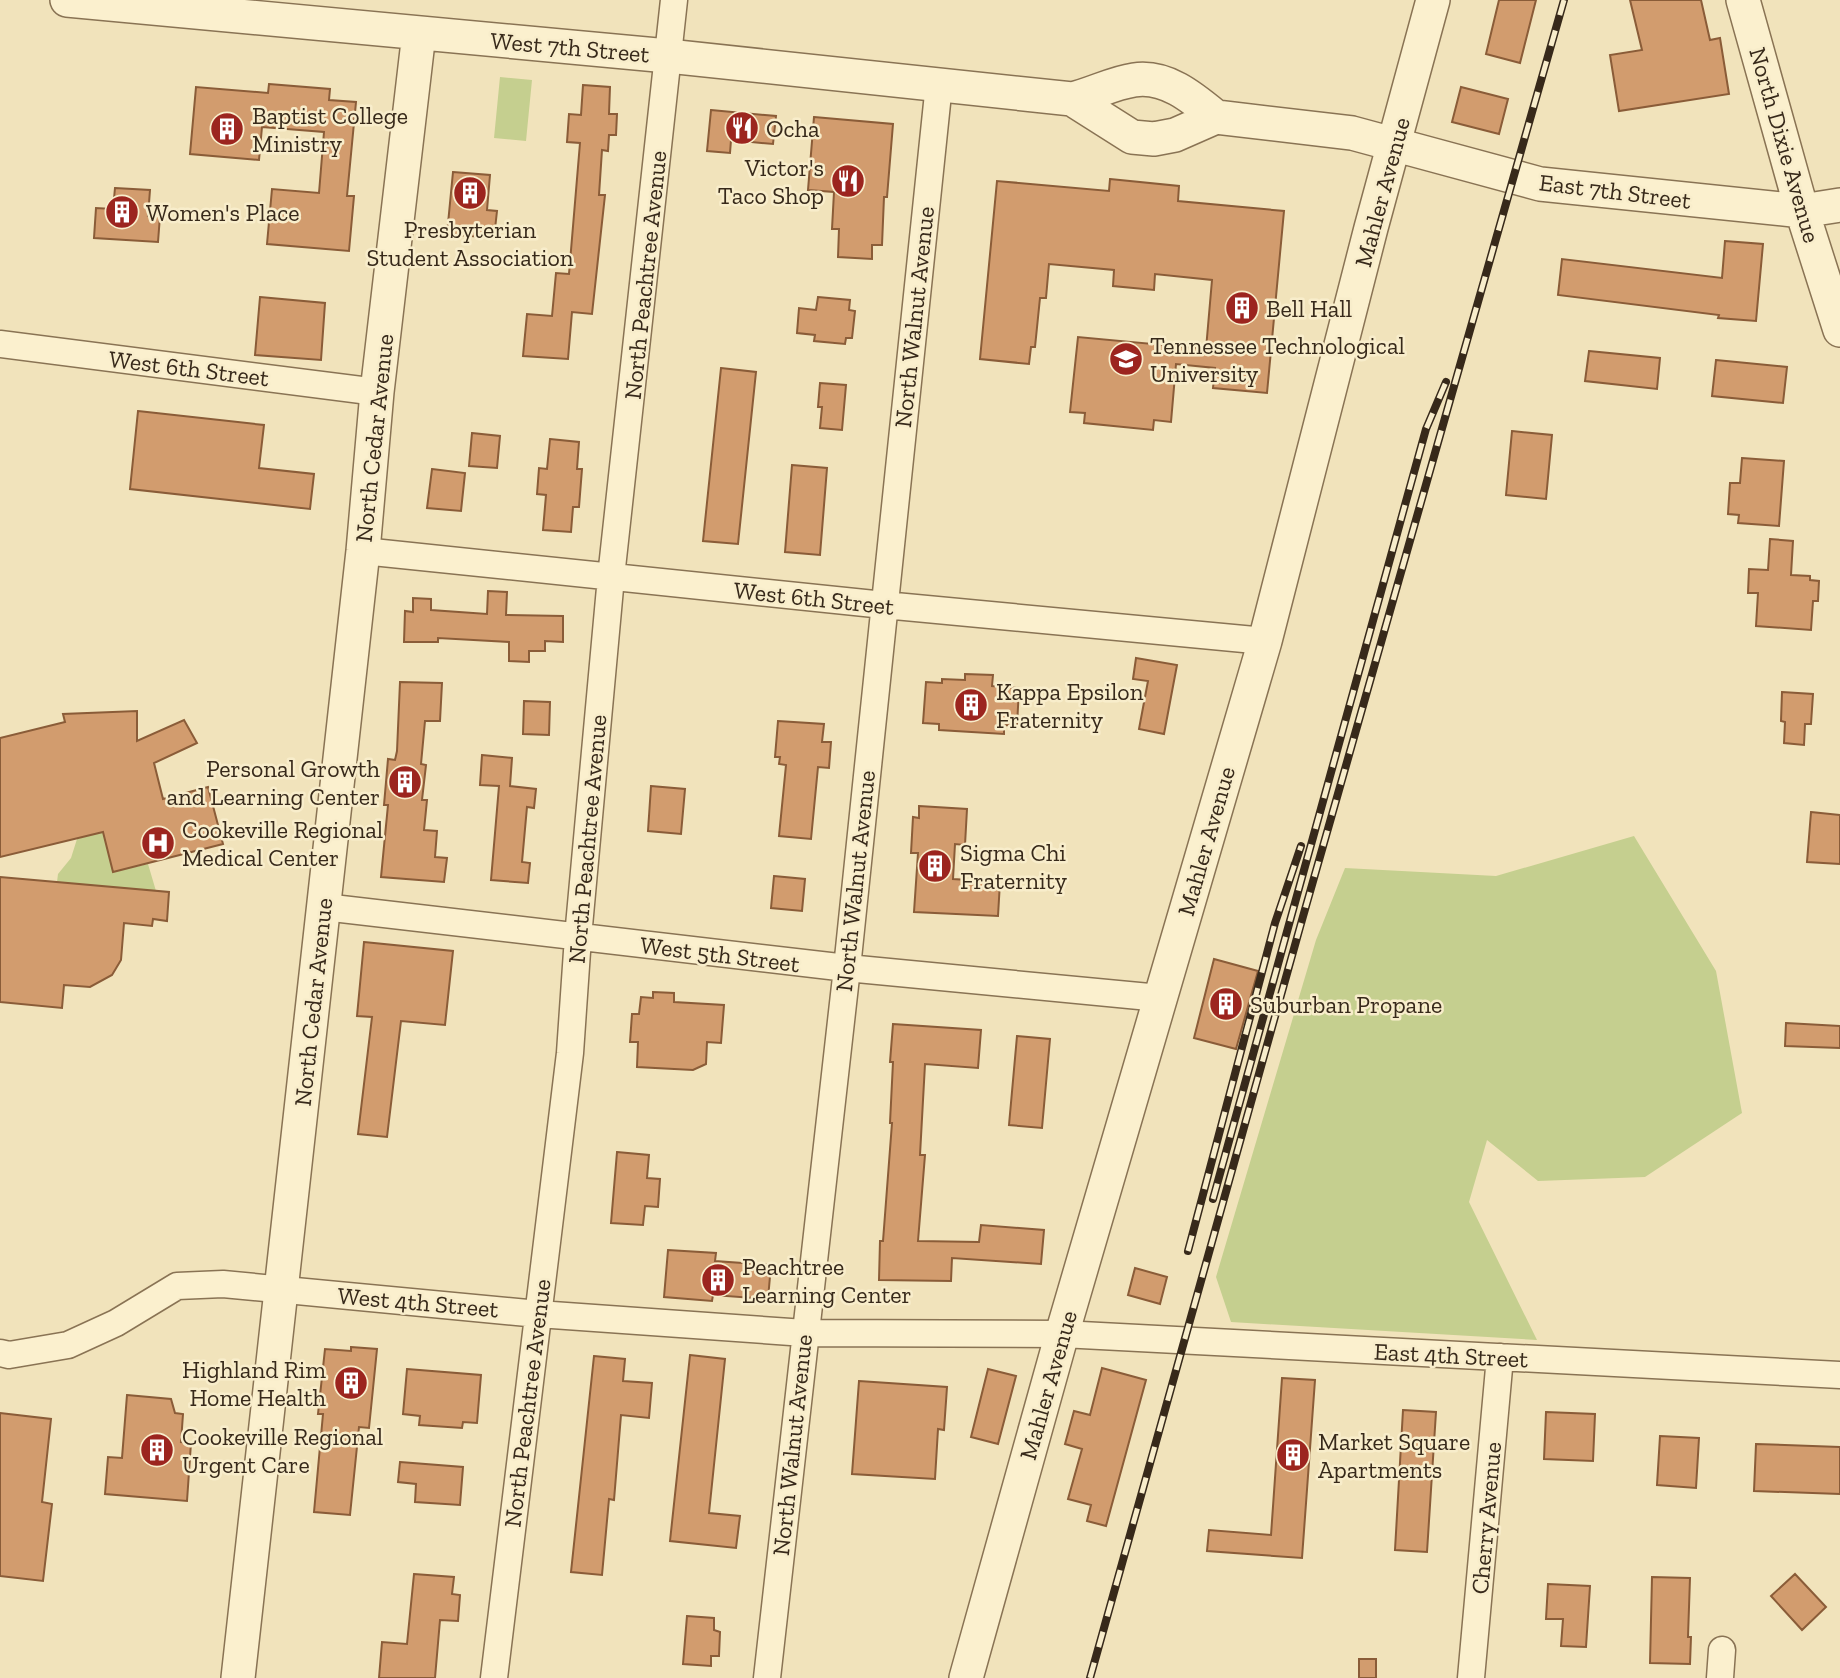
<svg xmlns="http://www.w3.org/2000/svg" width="1840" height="1678" viewBox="0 0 1840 1678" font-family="'Zilla Slab',serif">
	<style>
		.green { fill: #c5cf8f }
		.building { fill: #d29c6e; stroke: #8a5c38; stroke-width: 2 }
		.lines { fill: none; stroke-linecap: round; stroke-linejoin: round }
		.minor-casing { stroke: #897354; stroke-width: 29 }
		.tertiary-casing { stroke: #897354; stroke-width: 36 }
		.minor { stroke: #fbf0ce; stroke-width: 26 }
		.tertiary { stroke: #fbf0ce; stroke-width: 33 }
		.rail-casing { stroke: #37291a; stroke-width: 8 }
		.rail { stroke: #f8edcb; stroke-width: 5; stroke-dasharray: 16; stroke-linecap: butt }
		.labels { text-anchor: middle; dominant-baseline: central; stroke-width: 5; stroke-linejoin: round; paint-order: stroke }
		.street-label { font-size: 24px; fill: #37291a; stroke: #f8edcb }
		.poi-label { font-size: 24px; fill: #37291a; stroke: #f8edcb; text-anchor: start }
	</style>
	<rect width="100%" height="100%" fill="#f1e3bb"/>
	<path class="green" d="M500,77L532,80L526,141L494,138Z
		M103,832L113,872L148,864L156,891L57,882L58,874L71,858L77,839Z
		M1634,836L1716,971L1742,1113L1645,1177L1538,1181L1487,1140L1469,1202L1537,1340L1231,1322L1216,1277L1316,940L1345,868L1496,876Z"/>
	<path class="building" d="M1499,0H1536L1520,63L1486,54Z
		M1630,0H1701L1710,40L1720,38L1729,94L1619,111L1610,55L1642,50Z
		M269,84L330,89L329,100L356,102L347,196H354L349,251L267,244L272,189L319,193L324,132L262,127L259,160L190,154L196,87L268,93Z
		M583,85L610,87L609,114H617L616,135H609L608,151L602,150L599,195H605L592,314L572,312L568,359L523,356L527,314L552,316L556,273L569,274L580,143L567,142L569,114L581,115Z
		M1461,87L1508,99L1499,134L1452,122Z
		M711,110L776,116L773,144L731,140L730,153L707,151Z
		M814,117L893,124L887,197H884L882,245H872V259L838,257L839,229H832L834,192L808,190Z
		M453,172L490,175L487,210L497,211L494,238L447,234Z
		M1110,179L1179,186L1178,201L1284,211L1267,393L1213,388L1215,368L1176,364L1171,422L1154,420L1153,430L1084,423L1085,413L1070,412L1078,337L1206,349L1212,280L1155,274L1154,290L1113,286L1114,270L1049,264L1046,298H1040L1035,347H1031L1029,364L980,359L997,181L1109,191Z
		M115,188L150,190L148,216H160L158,242L94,238L96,208L113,209Z
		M1725,241L1763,244L1756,321L1718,318L1719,315L1558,295L1562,259L1722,278Z
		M260,297L325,303L321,360L255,355Z
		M818,297L850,300L849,310L855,311L852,338H846L845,344L814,341L815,335L797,333L799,308L816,310Z
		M1589,351L1660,358L1657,389L1585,381Z
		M1716,360L1787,367L1783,403L1712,396Z
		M721,368L756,372L738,544L703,541Z
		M820,383L846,385L842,430L820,428L822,407H818Z
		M138,411L264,425L259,468L314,474L310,509L130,489Z
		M1512,431L1552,435L1546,499L1506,495Z
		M472,433L500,436L497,468L469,466Z
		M550,439L579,442L577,469H582L579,507H573L571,532L543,530L546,495L537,494L539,468L547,469Z
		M1742,458L1784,461L1779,526L1738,523L1739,515L1728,514L1730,483H1740Z
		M792,465L827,468L820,555L785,552Z
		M432,469L465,473L461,511L427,508Z
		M1770,539L1793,541L1791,575L1810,576V580L1819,581L1818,601H1813L1811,630L1756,626L1758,593H1748L1749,569L1768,570Z
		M488,591L507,592L506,615L563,616V642L545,641V651H529V662L509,661V642L438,638V642H404L405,611L413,612V598L431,599V610L487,614Z
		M1136,658L1177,665L1164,734L1139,729L1148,681L1133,679Z
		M965,674L993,675L992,686L1019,688L1017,726L1004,725V734L939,730V724L923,723L926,682L942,683V679L965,680Z
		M400,682L442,683L440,721H425L421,764L426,765L422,800H427L424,830L437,831L435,857L447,858L444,882L381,877L388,805H384L388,759L395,760L397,751Z
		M1782,692L1813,694L1811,724H1805L1804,745L1784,743L1785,722L1781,721Z
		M524,701L550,702L549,735L523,734Z
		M137,711V741L184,720L197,743L154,763L163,799L208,787L223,844L113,872L103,832L0,857V738L65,722L63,714Z
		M778,721L824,724L822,742H831L829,768L818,767L811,839L779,836L786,765L779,764L780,757H775Z
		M482,755L512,758L510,786L536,789L534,808L527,807L522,862L530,863L528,883L491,880L499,786L480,785Z
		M651,786L685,789L681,834L648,831Z
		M919,806L967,809L965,845L955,844L953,879L1000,882L998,916L914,912L918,853H911L913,817L919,818Z
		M1811,812L1840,815V864L1807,862Z
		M774,876L805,879L802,911L771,908Z
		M0,877L169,892L167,921L153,919L152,926L124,923L121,960L112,975L90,987L64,985L62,1008L0,1002Z
		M364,942L453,951L445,1025L401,1021L387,1137L358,1134L372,1017L357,1016Z
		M1214,959L1258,971L1236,1049L1194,1038Z
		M653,992L674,993V1002L724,1005L721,1043L707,1042L706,1064L693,1070L637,1067L638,1042H630L632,1014H639L641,997L653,998Z
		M1786,1023L1840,1026V1048L1785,1046Z
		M893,1024L981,1030L978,1068L925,1064L920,1155H925L918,1241L979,1242L981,1225L1044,1230L1041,1264L952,1258L951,1281L879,1280L880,1241H883L892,1123H890L893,1062H890Z
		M1017,1036L1050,1039L1042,1128L1009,1125Z
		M617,1152L649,1155L647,1178L660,1179L658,1207L645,1206L643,1225L611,1223Z
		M668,1250L716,1253L715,1261L771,1265L768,1299L713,1295L712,1301L664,1297Z
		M1135,1268L1167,1277L1160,1304L1128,1295Z
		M351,1347L377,1349L369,1428L359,1427L350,1515L314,1512L323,1414H318L325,1349L351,1351Z
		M690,1355L725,1359L709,1513L740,1516L736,1548L670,1541Z
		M594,1356L625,1359L623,1381L652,1383L649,1418L621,1415L614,1500L609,1499L602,1575L571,1572Z
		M1102,1368L1146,1380L1106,1526L1087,1521L1091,1505L1068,1499L1082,1449L1065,1444L1074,1411L1090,1415Z
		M407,1369L481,1375L477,1423L463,1422L462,1428L419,1425L420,1416L403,1414Z
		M988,1369L1016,1376L998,1444L971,1437Z
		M1282,1378L1315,1380L1302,1558L1207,1551L1209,1530L1271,1535Z
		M859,1381L947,1387L944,1430L938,1429L935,1479L852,1474Z
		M127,1395L171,1399L175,1413L183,1414L181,1442L191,1443L187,1501L105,1494L108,1457L122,1458Z
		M1403,1410L1436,1412L1427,1552L1395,1550Z
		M1546,1412L1595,1414L1593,1461L1544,1459Z
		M0,1413L51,1419L42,1502L52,1504L43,1581L0,1576Z
		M1660,1436L1699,1438L1696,1488L1657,1485Z
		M1756,1444L1840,1447V1494L1754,1491Z
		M400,1462L463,1467L460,1505L415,1502L416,1484L398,1482Z
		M414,1574L454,1577L452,1594L460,1595L458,1621L440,1620L435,1678H379L382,1642L407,1644Z
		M1795,1574L1826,1607L1802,1630L1771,1596Z
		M1652,1577L1690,1578L1688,1637H1691L1690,1664L1650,1663Z
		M1548,1584L1590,1586L1586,1647L1561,1646L1563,1619H1546Z
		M687,1616L714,1618V1630L720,1632L719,1656H711V1666L683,1664Z
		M1359,1659H1376V1678H1359Z"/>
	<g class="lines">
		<g class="minor-casing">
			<path id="minor" d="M0,344L377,392
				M363,551L884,605L1265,641
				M324,907L847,968L1160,998
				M0,1353L9,1355L68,1345L116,1323L177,1286L223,1284L538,1314L805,1333L1062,1334L1840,1375
				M494,1678L570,1053L578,937L611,577L674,0
				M767,1678L847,968L939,84
				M1471,1678L1500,1357
				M1720,1678L1722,1650"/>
		</g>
		<g class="tertiary-casing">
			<path id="tertiary" d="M67,0L668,56L1072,99L1132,137L1154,139L1175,135L1216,117C1193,98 1166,75 1134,80C1113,83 1093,94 1072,99
				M1743,0L1802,211L1840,330
				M1216,117L1352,133L1540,184L1802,211L1840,205
				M238,1678L363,551L377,392L419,33
				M966,1678L1062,1334L1265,641L1371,228L1433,0"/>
		</g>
		<use href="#minor" class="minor"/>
		<use href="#tertiary" class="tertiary"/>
		<g class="rail-casing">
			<path id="rail" d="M1213,1199L1426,429L1446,382
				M1188,1251L1275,923L1301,846
				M1090,1678L1302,920L1564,0"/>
		</g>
		<use href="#rail" class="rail"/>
	</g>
	<defs>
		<g id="restaurant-disc" transform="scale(1.75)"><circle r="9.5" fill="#9c251f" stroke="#f8edcb"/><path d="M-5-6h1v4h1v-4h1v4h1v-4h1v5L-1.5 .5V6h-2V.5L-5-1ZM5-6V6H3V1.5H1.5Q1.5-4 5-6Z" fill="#fff"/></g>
		<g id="building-disc" transform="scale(1.75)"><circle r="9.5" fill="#9c251f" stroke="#f8edcb"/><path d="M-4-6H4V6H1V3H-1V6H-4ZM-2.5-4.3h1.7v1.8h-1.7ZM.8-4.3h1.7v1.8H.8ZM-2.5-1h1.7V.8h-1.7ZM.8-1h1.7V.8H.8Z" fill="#fff"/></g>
		<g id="university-disc" transform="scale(1.75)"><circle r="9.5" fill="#9c251f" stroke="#f8edcb"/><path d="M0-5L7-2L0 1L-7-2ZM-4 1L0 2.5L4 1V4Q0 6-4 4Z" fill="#fff"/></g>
		<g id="hospital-disc" transform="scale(1.75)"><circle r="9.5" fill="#9c251f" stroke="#f8edcb"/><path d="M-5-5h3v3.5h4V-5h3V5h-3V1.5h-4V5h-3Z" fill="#fff"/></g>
	</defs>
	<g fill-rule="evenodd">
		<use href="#restaurant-disc" x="742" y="128"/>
		<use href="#building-disc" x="227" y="129"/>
		<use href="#restaurant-disc" x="848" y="181"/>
		<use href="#building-disc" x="470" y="193"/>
		<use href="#building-disc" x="122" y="212"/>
		<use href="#building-disc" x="1242" y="308"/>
		<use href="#university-disc" x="1126" y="359"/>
		<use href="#building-disc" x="971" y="705"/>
		<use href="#building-disc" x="405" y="782"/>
		<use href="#hospital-disc" x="158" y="843"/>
		<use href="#building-disc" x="935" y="866"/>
		<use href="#building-disc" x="1226" y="1004"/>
		<use href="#building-disc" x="718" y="1280"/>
		<use href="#building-disc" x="351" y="1383"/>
		<use href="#building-disc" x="157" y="1450"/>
		<use href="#building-disc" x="1293" y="1455"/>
	</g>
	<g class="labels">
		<g class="street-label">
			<text transform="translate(570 47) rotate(5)">West 7th Street</text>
			<text transform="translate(1785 145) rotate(74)">North Dixie Avenue</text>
			<text transform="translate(1615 191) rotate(7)">East 7th Street</text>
			<text transform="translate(1382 192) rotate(-75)">Mahler Avenue</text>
			<text transform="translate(645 275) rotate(-84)">North Peachtree Avenue</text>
			<text transform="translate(914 317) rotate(-84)">North Walnut Avenue</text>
			<text transform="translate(189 368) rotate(7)">West 6th Street</text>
			<text transform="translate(374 438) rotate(-84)">North Cedar Avenue</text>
			<text transform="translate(814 598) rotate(6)">West 6th Street</text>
			<text transform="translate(587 839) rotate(-85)">North Peachtree Avenue</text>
			<text transform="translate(1206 841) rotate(-74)">Mahler Avenue</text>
			<text transform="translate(855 881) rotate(-84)">North Walnut Avenue</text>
			<text transform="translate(720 954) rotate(7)">West 5th Street</text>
			<text transform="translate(313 1002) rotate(-84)">North Cedar Avenue</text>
			<text transform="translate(418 1302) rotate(5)">West 4th Street</text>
			<text transform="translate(1451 1355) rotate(3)">East 4th Street</text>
			<text transform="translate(1048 1385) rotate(-74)">Mahler Avenue</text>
			<text transform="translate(527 1403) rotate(-83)">North Peachtree Avenue</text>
			<text transform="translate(792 1445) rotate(-84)">North Walnut Avenue</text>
			<text transform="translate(1486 1518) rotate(-85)">Cherry Avenue</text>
		</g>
		<g class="poi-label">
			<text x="252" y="115">Baptist College<tspan x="252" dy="28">Ministry</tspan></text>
			<text x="766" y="128">Ocha</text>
			<text x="824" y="167" text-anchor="end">Victor's<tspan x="824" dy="28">Taco Shop</tspan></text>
			<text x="146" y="212">Women's Place</text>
			<text x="470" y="229" text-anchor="middle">Presbyterian<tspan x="470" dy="28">Student Association</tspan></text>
			<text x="1266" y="308">Bell Hall</text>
			<text x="1150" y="345">Tennessee Technological<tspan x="1150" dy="28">University</tspan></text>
			<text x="996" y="691">Kappa Epsilon<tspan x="996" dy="28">Fraternity</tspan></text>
			<text x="380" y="768" text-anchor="end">Personal Growth<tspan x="380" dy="28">and Learning Center</tspan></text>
			<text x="182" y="829">Cookeville Regional<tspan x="182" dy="28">Medical Center</tspan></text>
			<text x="960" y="852">Sigma Chi<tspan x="960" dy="28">Fraternity</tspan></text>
			<text x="1250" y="1004">Suburban Propane</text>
			<text x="742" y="1266">Peachtree<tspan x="742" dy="28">Learning Center</tspan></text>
			<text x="326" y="1369" text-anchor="end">Highland Rim<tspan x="326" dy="28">Home Health</tspan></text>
			<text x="182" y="1436">Cookeville Regional<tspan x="182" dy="28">Urgent Care</tspan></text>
			<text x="1318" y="1441">Market Square<tspan x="1318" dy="28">Apartments</tspan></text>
		</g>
	</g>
</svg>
